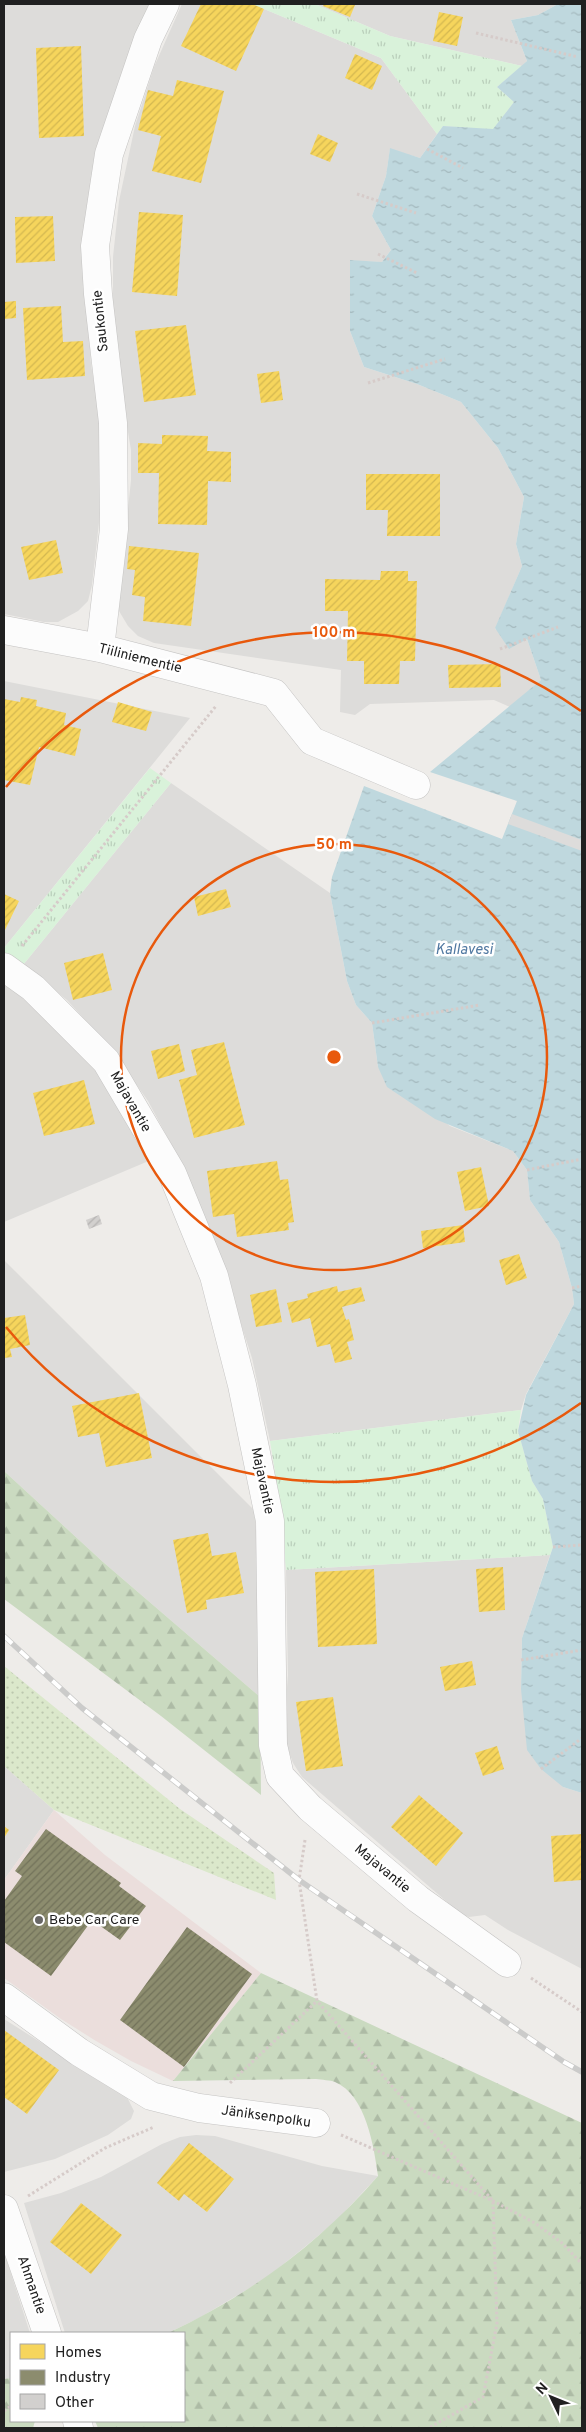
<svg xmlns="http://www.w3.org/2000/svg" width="586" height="2432" viewBox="0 0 586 2432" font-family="Overpass,sans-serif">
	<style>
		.residential { fill: #dddcda }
		.commercial { fill: #ebdedc }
		.grass { fill: url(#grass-dots) }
		.forest { fill: url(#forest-firs) }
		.park { fill: url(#park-tufts) }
		.water { fill: url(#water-ripples) }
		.pier { fill: #dddcdb }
		.homes { fill: url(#homes-hatch) }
		.industry { fill: url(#industry-hatch) }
		.building { fill: url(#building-hatch) }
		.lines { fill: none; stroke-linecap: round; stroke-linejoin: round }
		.minor-casing { stroke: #c5c4c3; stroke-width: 29 }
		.path { stroke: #d6cbc9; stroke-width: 3; stroke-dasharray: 2.5 2.5; stroke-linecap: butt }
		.minor { stroke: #fcfcfc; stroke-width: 28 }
		.rail-casing { stroke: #cbcbca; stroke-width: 5.5 }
		.rail { stroke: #fff; stroke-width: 4; stroke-dasharray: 11; stroke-linecap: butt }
		.ring { fill: none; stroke: #e8590c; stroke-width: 2.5 }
		.poi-dot { fill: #686766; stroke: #fff; stroke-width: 2 }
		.labels { text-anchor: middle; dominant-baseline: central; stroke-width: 5; stroke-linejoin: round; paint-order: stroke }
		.street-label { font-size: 14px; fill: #202020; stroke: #fff }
		.poi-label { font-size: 14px; fill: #202020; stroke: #fff; text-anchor: start }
		.water-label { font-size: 15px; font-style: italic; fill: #5078a1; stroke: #fff }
		.centre { fill: #e8590c; stroke: #fff; stroke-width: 2.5 }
		.ring-label { font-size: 15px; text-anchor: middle; font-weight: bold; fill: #e8590c; stroke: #fff; stroke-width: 5; stroke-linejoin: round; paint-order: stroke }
	</style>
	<defs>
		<pattern id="grass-dots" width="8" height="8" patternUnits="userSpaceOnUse" patternTransform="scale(1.25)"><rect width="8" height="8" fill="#dbe8cb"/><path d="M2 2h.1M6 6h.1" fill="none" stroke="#bcc7ae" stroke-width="1.8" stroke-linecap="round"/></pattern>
		<pattern id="forest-firs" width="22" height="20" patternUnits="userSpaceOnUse" patternTransform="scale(1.25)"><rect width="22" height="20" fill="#cadac0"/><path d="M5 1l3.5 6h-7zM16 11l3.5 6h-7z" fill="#adbba5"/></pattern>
		<pattern id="park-tufts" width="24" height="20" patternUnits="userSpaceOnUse" patternTransform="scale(1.25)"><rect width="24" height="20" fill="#d9f2da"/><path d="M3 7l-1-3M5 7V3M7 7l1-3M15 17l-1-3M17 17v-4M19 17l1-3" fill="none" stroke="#bacfbb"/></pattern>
		<pattern id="water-ripples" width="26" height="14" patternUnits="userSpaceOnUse" patternTransform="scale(1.25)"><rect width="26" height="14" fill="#bfd8de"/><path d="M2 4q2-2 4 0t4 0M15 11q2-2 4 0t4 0" fill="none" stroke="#a4b9be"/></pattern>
		<pattern id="homes-hatch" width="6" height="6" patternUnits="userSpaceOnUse" patternTransform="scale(1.25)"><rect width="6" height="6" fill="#f6d55c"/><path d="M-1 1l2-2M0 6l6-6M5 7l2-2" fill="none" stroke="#d3b750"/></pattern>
		<pattern id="industry-hatch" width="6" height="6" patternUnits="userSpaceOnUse" patternTransform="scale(1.25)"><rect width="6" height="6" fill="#8c8c6e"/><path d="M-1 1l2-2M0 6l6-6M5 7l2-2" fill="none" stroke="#72725a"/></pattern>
		<pattern id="building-hatch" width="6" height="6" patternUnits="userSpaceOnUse" patternTransform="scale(1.25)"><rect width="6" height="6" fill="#d2d0ce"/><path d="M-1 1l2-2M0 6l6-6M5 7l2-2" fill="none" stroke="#b4b2b1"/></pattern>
	</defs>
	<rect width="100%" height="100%" fill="#eeece9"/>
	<path class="residential" d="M4,4H154L86,297L91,364L101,428L105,469L92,585L88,601L78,611L58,622H44L4,614Z
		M182,4H252L381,58L437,134L420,158L390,149L386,176L372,216L391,250L382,262L350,261V331L364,367L417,384L461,402L498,448L524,497L516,544L522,566L495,629L527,639L541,680L510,707L494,700L370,704L355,715L340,712L341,670L154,643L138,636L128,626L119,611L116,596L125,538L131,480V450L117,366L113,318V257L119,201L135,126L154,67Z
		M315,4H558L538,15L511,20L527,61L522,66L390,36Z
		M4,681L190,718L4,948Z
		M171,783L330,893L347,981L356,1005L372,1023L378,1067L450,1126L513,1151L527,1170L530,1200L559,1242L572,1288L574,1304L526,1394L521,1410L270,1441L252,1358L217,1250L178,1157L148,1101L110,1047L67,1000L23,965Z
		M4,983L54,1024L94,1067L151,1160L4,1222Z
		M4,1260L254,1510L260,1572V1697L103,1562L4,1471Z
		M550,1555L522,1638L521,1689L563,1787L582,1793V1969L508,1930L485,1915L469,1917L461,1914L302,1777L293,1763L283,1735L288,1675L286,1570Z
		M4,1766L54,1810L4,1880Z
		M4,2019L127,2097L134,2111L131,2119L108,2135L55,2159L4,2172Z
		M196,2135L215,2136L322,2166L378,2176L336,2221L301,2250L265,2279L199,2318L168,2333H65L24,2203L61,2193L101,2177L162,2144L180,2137Z
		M4,2252L30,2333H11V2378L4,2379Z"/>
	<path class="commercial" d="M54,1810L105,1855L261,1973L173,2081L131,2061L96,2041L61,2019L4,1978V1880Z"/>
	<path class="grass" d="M4,1666L180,1809L274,1873L276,1900L54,1810L4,1766Z"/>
	<path class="forest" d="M4,1471L103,1562L260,1697L261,1795L161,1716L4,1599Z
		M261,1973L582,2123V2428H98L95,2421H184V2333H168C248,2296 320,2243 378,2176C374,2147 366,2095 335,2082C330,2080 322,2080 316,2079L173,2081Z
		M11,2378V2421H35L33,2428H4V2379Z"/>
	<path class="park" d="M252,4H315L390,36L522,66L497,87L514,102L493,130L443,126L437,134L381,58Z
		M150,768L171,783L23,965L4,953V948Z
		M521,1410L518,1431L532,1481L543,1499L553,1547L550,1555L286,1570L279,1497L270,1441Z"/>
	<path class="water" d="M558,4H582V1793L563,1787L541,1769L527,1750L521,1689L522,1638L553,1547L543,1499L532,1481L518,1431L526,1395L574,1304L572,1288L559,1242L530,1200L527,1170L513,1151L435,1119L387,1087L378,1067L372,1023L356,1005L347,981L330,893L332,877L364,786L502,839L517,801L430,772L541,680L527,639L509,649L495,628L522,566L516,544L524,497L498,448L461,402L417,384L364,367L350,331V260L382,262L391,250L372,216L386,176L390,148L420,158L443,126L493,129L514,102L497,87L527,61L511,20L538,15Z"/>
	<path class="pier" d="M512,814L582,840V851L508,824Z"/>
	<path class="homes" d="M201,4H252L264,9L236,71L181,46Z
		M324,4H353L355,5L350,17L323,6Z
		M439,12L463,17L457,46L433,41Z
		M81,46L84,136L39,138L36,48Z
		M355,54L382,66L372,90L345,78Z
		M177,80L224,91L201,183L152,171L161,136L138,130L148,90L173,96Z
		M318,134L338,143L330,162L310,154Z
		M139,212L183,215L177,296L132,292Z
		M53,216L55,261L16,263L15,217Z
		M16,301V318L4,319V302Z
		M61,306L63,342L83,341L85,376L27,380L23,308Z
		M186,325L196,395L144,402L135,331Z
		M279,371L283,400L261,403L257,374Z
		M162,435L208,436L207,451L231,452V482L208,481L207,525L158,524L159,473H138V443L162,444Z
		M366,474H440V536H387L388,510H366Z
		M56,540L63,573L29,580L21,547Z
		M129,546L199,553L191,626L143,621L145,597L132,595L135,570L127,569Z
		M381,571H408V581H417L415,661H400L399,684H364V661H347L348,611H325V579L380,580Z
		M500,664L501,687L449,688L448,665Z
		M21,697L37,700L36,706L66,713L64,725L81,729L75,756L39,747L30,785L4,780V699L20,702Z
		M118,702L152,712L146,731L112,722Z
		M226,889L231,907L198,916L194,897Z
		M4,894L19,901L5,930L4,929Z
		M103,953L112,990L73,1000L64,963Z
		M224,1042L245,1125L194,1138L179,1080L197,1075L191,1050Z
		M179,1044L185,1071L158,1079L151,1051Z
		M84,1080L95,1124L44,1136L33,1093Z
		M277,1161L280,1180L288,1179L294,1222L288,1223L289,1230L237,1237L234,1214L213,1217L207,1171Z
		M481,1167L489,1206L465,1211L457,1172Z
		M463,1225L465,1242L423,1248L421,1231Z
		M519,1254L527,1278L506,1285L499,1260Z
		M337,1286L338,1292L361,1287L365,1301L342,1307L346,1320L349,1319L354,1340L347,1342L352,1359L335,1363L330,1344L317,1347L310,1318L292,1323L287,1303L308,1298L307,1294Z
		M276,1289L282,1322L256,1327L250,1295Z
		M25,1315L30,1345L10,1349L12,1357L4,1358V1318Z
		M139,1393L152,1458L106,1467L99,1433L78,1437L72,1406Z
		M208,1533L212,1556L236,1552L244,1593L206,1600L207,1609L187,1613L173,1540Z
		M503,1567L505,1610L479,1612L476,1569Z
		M374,1569L377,1644L318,1647L315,1572Z
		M472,1661L476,1685L445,1691L440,1667Z
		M333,1697L343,1766L306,1771L296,1702Z
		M497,1746L504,1769L483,1776L475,1753Z
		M419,1795L463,1833L436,1866L391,1827Z
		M4,1826L9,1830L4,1838Z
		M582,1834V1880L554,1882L551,1836Z
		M4,2030L59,2070L27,2114L4,2097Z
		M189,2143L234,2179L207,2212L184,2194L179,2201L157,2183Z
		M81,2203L122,2235L91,2274L50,2242Z"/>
	<path class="industry" d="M46,1829L121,1883L119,1886L146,1906L120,1940L92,1920L51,1976L4,1942V1901L22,1876L15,1871Z
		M187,1927L252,1974L184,2067L120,2020Z"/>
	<path class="building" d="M99,1215L102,1224L89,1229L86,1220Z"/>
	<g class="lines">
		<g class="minor-casing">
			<path id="minor" d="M4,630L100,648L274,693L312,741L416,785
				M100,648L114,529L113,423L98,294L95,246L109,154L148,39L165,4
				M4,967L33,988L106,1061L172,1173L214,1276L242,1385L270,1521L273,1745L280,1776L310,1808L418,1899L507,1963
				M4,1997L79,2052L151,2096L199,2108L316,2123
				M4,2209L47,2333
				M77,2421L79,2428"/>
		</g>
		<path class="path" d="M476,33L578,57
			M427,149L463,168
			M357,194L416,213
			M378,254L417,273
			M368,383L445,359
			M500,649L558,627
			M22,946L216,706
			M372,1023L480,1005
			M527,1170L582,1159
			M572,1288L582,1286
			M553,1547L582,1545
			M521,1660L582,1650
			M541,1769L582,1738
			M305,1840L299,1880L317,2001L493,2201L497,2323L483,2397L429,2428
			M531,1978L582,2012
			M230,2083L317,2001
			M341,2135L493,2201L535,2223L562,2243L582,2264
			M28,2196L105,2148L154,2127
			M4,2411L11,2406
			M326,2428H331"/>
		<use href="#minor" class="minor"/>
		<g class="rail-casing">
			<path id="rail" d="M4,1636L82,1708L299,1880L564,2062L582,2072"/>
		</g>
		<use href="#rail" class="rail"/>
	</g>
	<g class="ring">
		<circle cx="334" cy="1057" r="213"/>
		<path d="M581 1403A425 425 0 0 1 6 1327M6 787A425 425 0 0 1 581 711"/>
	</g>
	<circle class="poi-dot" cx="39" cy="1920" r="5"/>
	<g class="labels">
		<g class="street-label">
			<text transform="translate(101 321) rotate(-96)">Saukontie</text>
			<text transform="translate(140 659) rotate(14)">Tiiliniementie</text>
			<text transform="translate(130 1102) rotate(60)">Majavantie</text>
			<text transform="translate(262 1481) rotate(78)">Majavantie</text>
			<text transform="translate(382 1869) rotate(40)">Majavantie</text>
			<text transform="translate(266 2117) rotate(8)">Jäniksenpolku</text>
			<text transform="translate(31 2285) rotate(71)">Ahmantie</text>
		</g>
		<g class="poi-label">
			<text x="49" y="1920">Bebe Car Care</text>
		</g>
		<g class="water-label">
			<text x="464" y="950">Kallavesi</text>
		</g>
	</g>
	<circle cx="334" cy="1057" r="8" class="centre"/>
	<g class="ring-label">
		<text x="334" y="637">100 m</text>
		<text x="334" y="849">50 m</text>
	</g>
	<rect width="586" height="2432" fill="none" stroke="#202020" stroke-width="10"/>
	<rect x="10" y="2332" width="175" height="90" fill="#ffffff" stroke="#a6a6a6"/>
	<rect x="20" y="2344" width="25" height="15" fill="#f6d55c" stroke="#a6a6a6"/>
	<text x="55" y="2357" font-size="15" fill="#202020">Homes</text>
	<rect x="20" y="2370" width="25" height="15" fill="#8c8c6e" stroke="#a6a6a6"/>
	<text x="55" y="2382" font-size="15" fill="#202020">Industry</text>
	<rect x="20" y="2394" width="25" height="15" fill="#d2d0ce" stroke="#a6a6a6"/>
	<text x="55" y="2407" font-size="15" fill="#202020">Other</text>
	<g transform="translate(551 2397) rotate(313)" stroke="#ffffff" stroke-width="4" paint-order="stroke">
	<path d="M0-4L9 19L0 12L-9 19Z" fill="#202020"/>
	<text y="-8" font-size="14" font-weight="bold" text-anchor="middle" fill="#202020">N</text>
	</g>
</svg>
